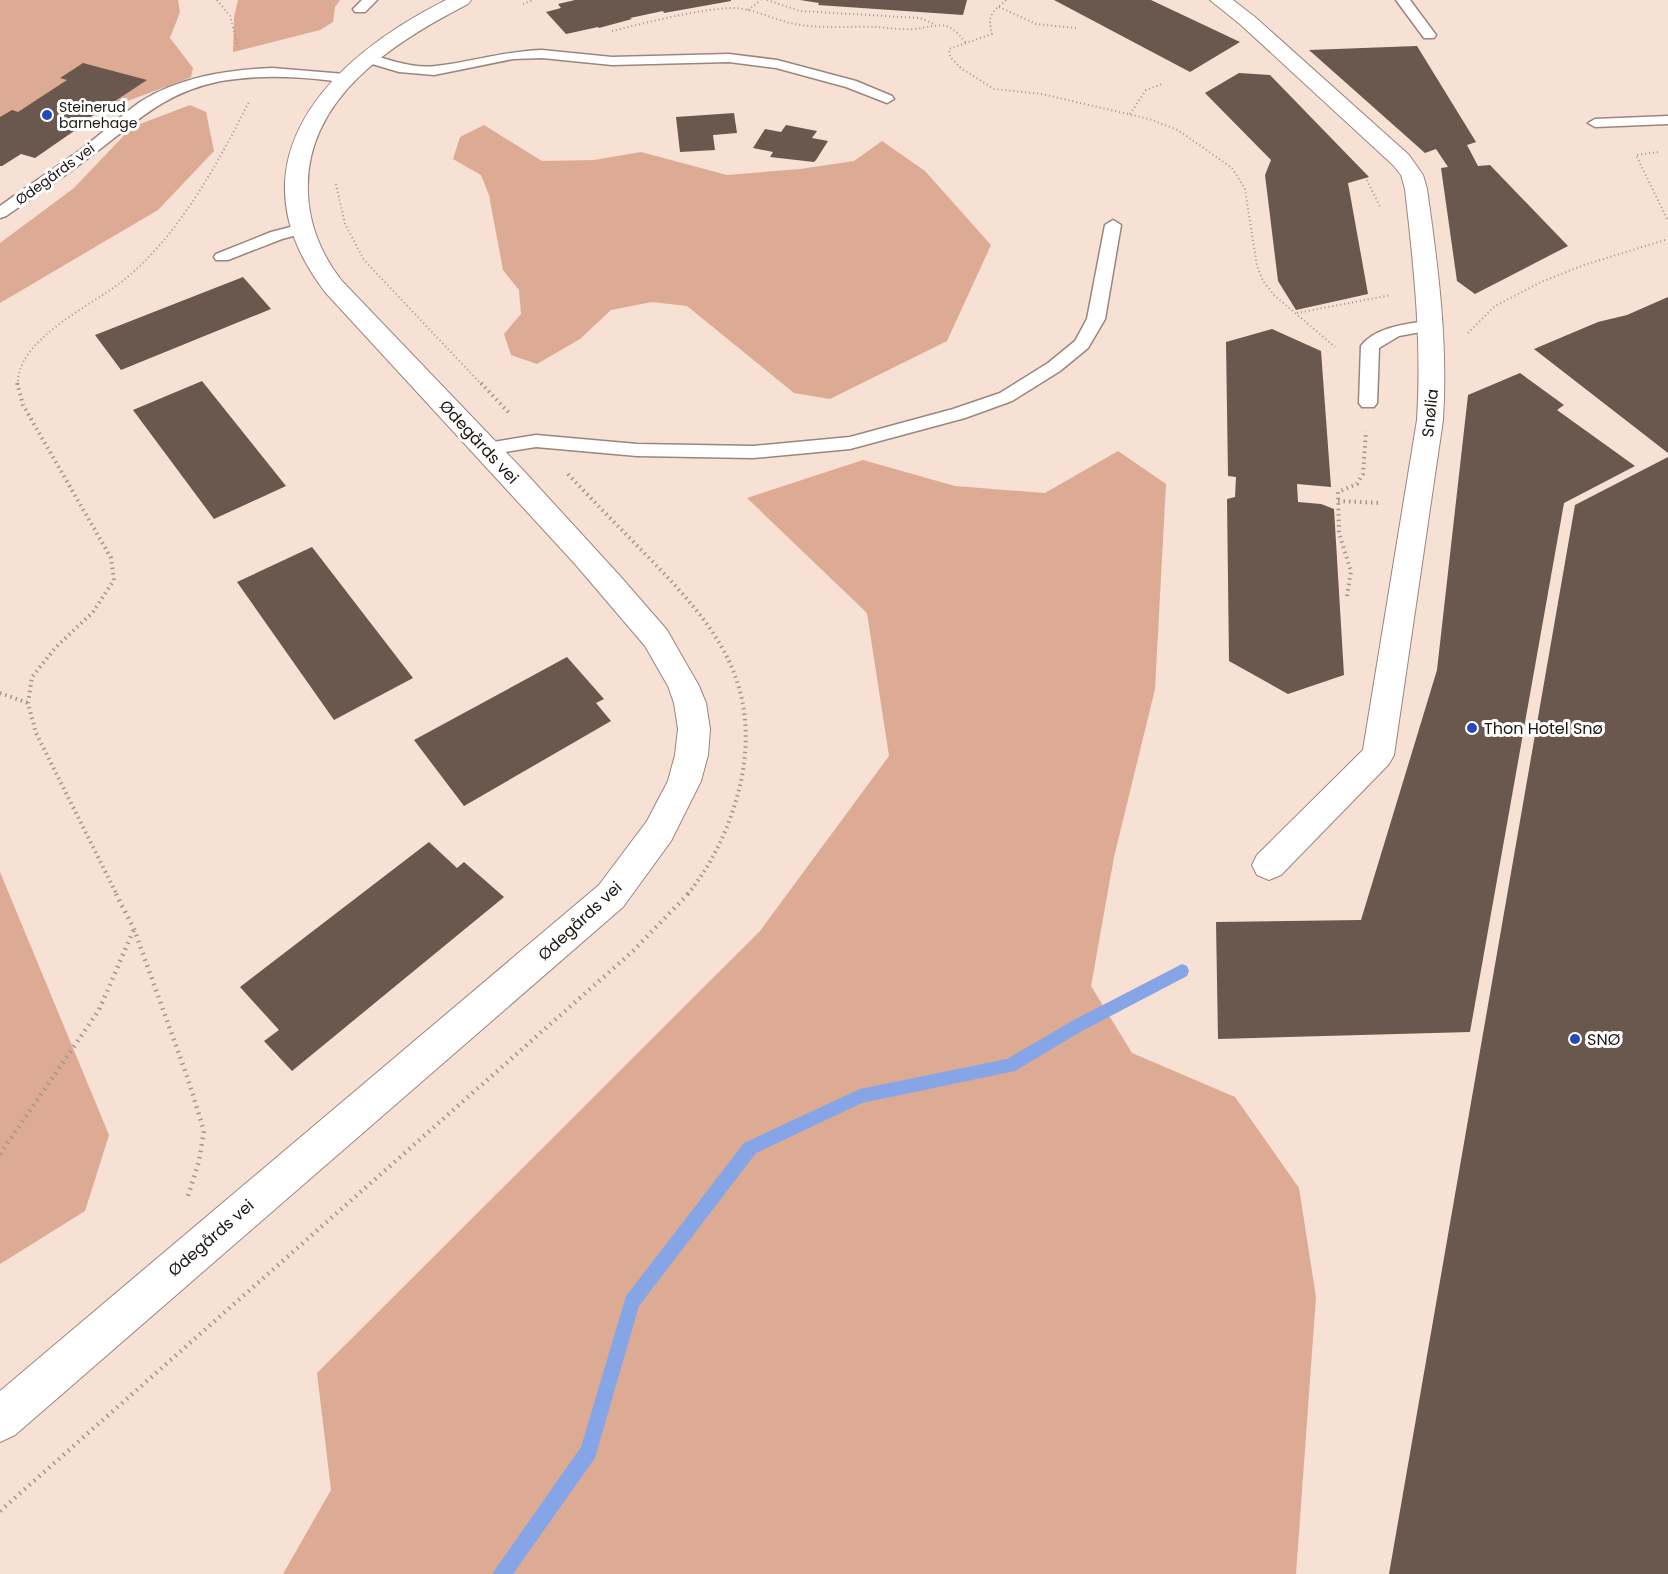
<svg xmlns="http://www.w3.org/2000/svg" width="1668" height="1574" viewBox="0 0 1668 1574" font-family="Poppins,sans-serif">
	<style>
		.green { fill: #ddab93 }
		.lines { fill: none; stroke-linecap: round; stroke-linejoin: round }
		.stream { fill: #86a5e6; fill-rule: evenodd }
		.building { fill: #6a574d }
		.service-casing { stroke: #9b867c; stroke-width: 3 }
		.minor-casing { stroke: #9b867c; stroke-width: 2 }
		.path-far2 { stroke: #a6958c; stroke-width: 2; stroke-dasharray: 1 3; stroke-linecap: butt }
		.path-far1 { stroke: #a6958c; stroke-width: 4; stroke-dasharray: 1.5 4; stroke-linecap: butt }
		.path { stroke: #a6958c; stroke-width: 4.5; stroke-dasharray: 1.5 5; stroke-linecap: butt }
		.service { fill: #fff; fill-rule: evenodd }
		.minor { fill: #fff; fill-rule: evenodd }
		.poi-dot { fill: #224ab8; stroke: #fff; stroke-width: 2 }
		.labels { text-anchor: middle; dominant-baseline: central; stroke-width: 6; stroke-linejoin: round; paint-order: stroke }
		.far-poi-label { font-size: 14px; fill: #1d1612; stroke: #fff; text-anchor: start }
		.far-street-label { font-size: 14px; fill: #1d1612; stroke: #fff }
		.street-label { font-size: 16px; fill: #1d1612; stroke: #fff }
		.poi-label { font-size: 16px; fill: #1d1612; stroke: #fff; text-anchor: start }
	</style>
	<rect width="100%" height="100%" fill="#f7e0d4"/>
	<path class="green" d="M0,0H178L180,12L170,38L193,68L191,77L54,129L0,157Z
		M238,0H340L335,7L333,22L320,30L233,52L234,17Z
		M190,105L206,112L214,151L158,210L0,303V243L74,188L132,127Z
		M484,125L542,161L594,160L641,152L727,175L800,169L854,161L882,141L925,171L991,245L947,341L830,399L794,393L687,306L652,302L611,310L580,339L537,364L511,355L504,334L521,314L519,290L503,270L489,195L481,175L453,159L460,137Z
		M1118,451L1166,484L1155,689L1114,857L1091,986L1132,1053L1235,1097L1299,1188L1316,1297L1296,1574H283L331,1490L317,1373L760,931L889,756L867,613L747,498L863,460L955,486L1045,493Z
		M0,872L109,1135L85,1211L0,1264Z"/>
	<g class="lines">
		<path class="stream" d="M1182,964L1187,966L1189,971L1187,976L1082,1031L1015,1071L862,1103L756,1153L639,1306L595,1458L513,1574H492L581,1447L626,1296L744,1143L860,1089L1007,1059L1072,1021Z"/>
	</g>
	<path class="building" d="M575,0H731V1L664,13L663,11L630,18L632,19L599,28L598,27L566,34L546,12L561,8L558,4Z
		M800,0H967L963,15L818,5L819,3Z
		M1054,0H1151L1240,42L1190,72Z
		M1417,46L1476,142L1467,145L1478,166L1490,165L1568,246L1475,294L1457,281L1441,168L1448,167L1436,149L1425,153L1309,50Z
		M83,63L147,80L74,128L77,129L35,158L21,154L2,166H0V117L12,110L18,112L67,80L60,78Z
		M1239,73L1270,75L1369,177L1348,183L1368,294L1296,310L1278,281L1265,175L1271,160L1205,93Z
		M734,113L737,133L713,135L715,150L680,152L676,117Z
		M786,125L817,131L812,138L828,141L816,160L814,162L770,157L773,152L753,148L765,129L781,132Z
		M243,277L271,309L121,370L95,335Z
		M1668,297V453L1534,349L1598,322L1627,315Z
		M1272,329L1321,351L1331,487L1297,484L1298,502L1321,504L1334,509L1344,675L1288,694L1229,661L1227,499L1235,497L1236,477L1228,476L1226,342Z
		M1520,373L1564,405L1557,410L1635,466L1564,503L1470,1032L1218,1039L1216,922L1361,920L1437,670L1468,395Z
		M202,381L286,486L214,519L133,410Z
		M1668,457V1574H1389L1575,505Z
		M312,547L413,678L334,720L237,582Z
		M567,657L604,699L596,703L611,721L464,806L414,740Z
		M429,842L457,868L464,862L504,897L292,1071L264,1041L279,1030L240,987Z"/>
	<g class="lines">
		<g class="service-casing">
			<path id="service" d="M362,0H377L365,12H355L353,9Z
				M1396,0H1410L1436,35L1434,38H1424Z
				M542,50L612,57L729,54L777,60L856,81L892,96L894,99L887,103L846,87L776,68L729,62L612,65L542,58L513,59L434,75L399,72L362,61L360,58L367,54C389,59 412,69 436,66C472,62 505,51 542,50Z
				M272,68L345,74L352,78C346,85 335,81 326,80C292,76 256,75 221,81C161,93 135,124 88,158C61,179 33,197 6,216L0,218V206C26,187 53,170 79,151C100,135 119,117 140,102C179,77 226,70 272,68Z
				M1668,116V124L1595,127L1588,123L1595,119Z
				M1113,220L1121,225L1105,319L1088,348L1060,371L1012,401L965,418L850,449L753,458L637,456L536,447L487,455L480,453L478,449L480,445L487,443L536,435L637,444L753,446L850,437L953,409L1000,393L1048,363L1075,341L1087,319L1105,225Z
				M302,224L310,229L308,232L282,239L228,260H216L214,257L216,254L271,232Z
				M1431,320L1437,321L1440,325L1437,329L1399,336L1379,348L1377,403L1374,407H1362L1359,403L1361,346C1376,326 1409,324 1431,320Z"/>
		</g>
		<g class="minor-casing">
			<path id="minor" d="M446,0H471L468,4C394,42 304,98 308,193C309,225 322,256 342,281L523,470L620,576L667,630L699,686L706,703L710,729L708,755L701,781L671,841L623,907L15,1435L0,1442V1391L599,885L647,821L668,781L675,755L678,729L674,703L668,686L645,646L575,564L325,292C226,162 328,59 446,0Z
				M1210,0H1233L1255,17L1409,155L1423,175L1427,189C1438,266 1448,342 1443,420L1394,755L1389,764L1281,875L1269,880L1257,875L1252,865L1257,855L1363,750L1417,420C1422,342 1414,267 1405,189L1401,175L1393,165L1241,25Z"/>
		</g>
		<path class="path-far2" d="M217,0L230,16L238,47
			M767,0L800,11L920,18L934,24
			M1006,0C992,13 987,14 992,34L949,49L950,57L962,69L994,89L1042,94L1149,119L1178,130L1232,168L1245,189L1257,266L1263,281L1274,295L1335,347
			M523,4L533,0
			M999,7L1036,24L1076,28
			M748,10L761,0
			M612,31C650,22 689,11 729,8C752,7 773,20 795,24C819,29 853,26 878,27C890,28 903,30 914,29C942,26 946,18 966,43
			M1130,114L1146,90L1162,84
			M1658,152L1636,155L1668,221
			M1367,180L1381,209
			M336,184L345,224L364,260L482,385
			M1297,313L1391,295
			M1468,333L1495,306L1541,282L1584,265L1668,239
			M18,385C15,341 90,306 120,283C177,239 217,165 249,102"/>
		<path class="path-far1" d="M17,383L23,405L111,558L114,580L93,612L56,647L32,677L28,703L36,733L117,895
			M481,383L511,415
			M568,474C595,503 623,531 651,560C715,626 761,682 741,781C732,822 714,862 687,895
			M1338,501L1380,503
			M1347,596L1351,571L1339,533L1338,492L1357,484L1363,474L1366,431
			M0,693L28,703"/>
		<path class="path" d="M116,894L134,929L188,1079L204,1131L199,1161L188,1196
			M0,1154L99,1010L134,929
			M0,1511L633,951L688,894"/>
		<use href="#service" class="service"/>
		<use href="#minor" class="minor"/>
	</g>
	<g class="poi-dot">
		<circle cx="47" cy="115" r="6"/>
		<circle cx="1472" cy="728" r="6"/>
		<circle cx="1575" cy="1039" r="6"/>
	</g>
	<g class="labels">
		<g class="far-poi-label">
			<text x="59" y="107">Steinerud<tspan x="59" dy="16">barnehage</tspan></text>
		</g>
		<g class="far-street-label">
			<text transform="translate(55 174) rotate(-36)">Ødegårds vei</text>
		</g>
		<g class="street-label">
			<text transform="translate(1430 413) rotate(-84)">Snølia</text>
			<text transform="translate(479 442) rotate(47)">Ødegårds vei</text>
			<text transform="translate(580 921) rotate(-43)">Ødegårds vei</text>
			<text transform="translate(211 1238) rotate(-41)">Ødegårds vei</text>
		</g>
		<g class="poi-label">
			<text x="1484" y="728">Thon Hotel Snø</text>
			<text x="1587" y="1039">SNØ</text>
		</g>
	</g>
</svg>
